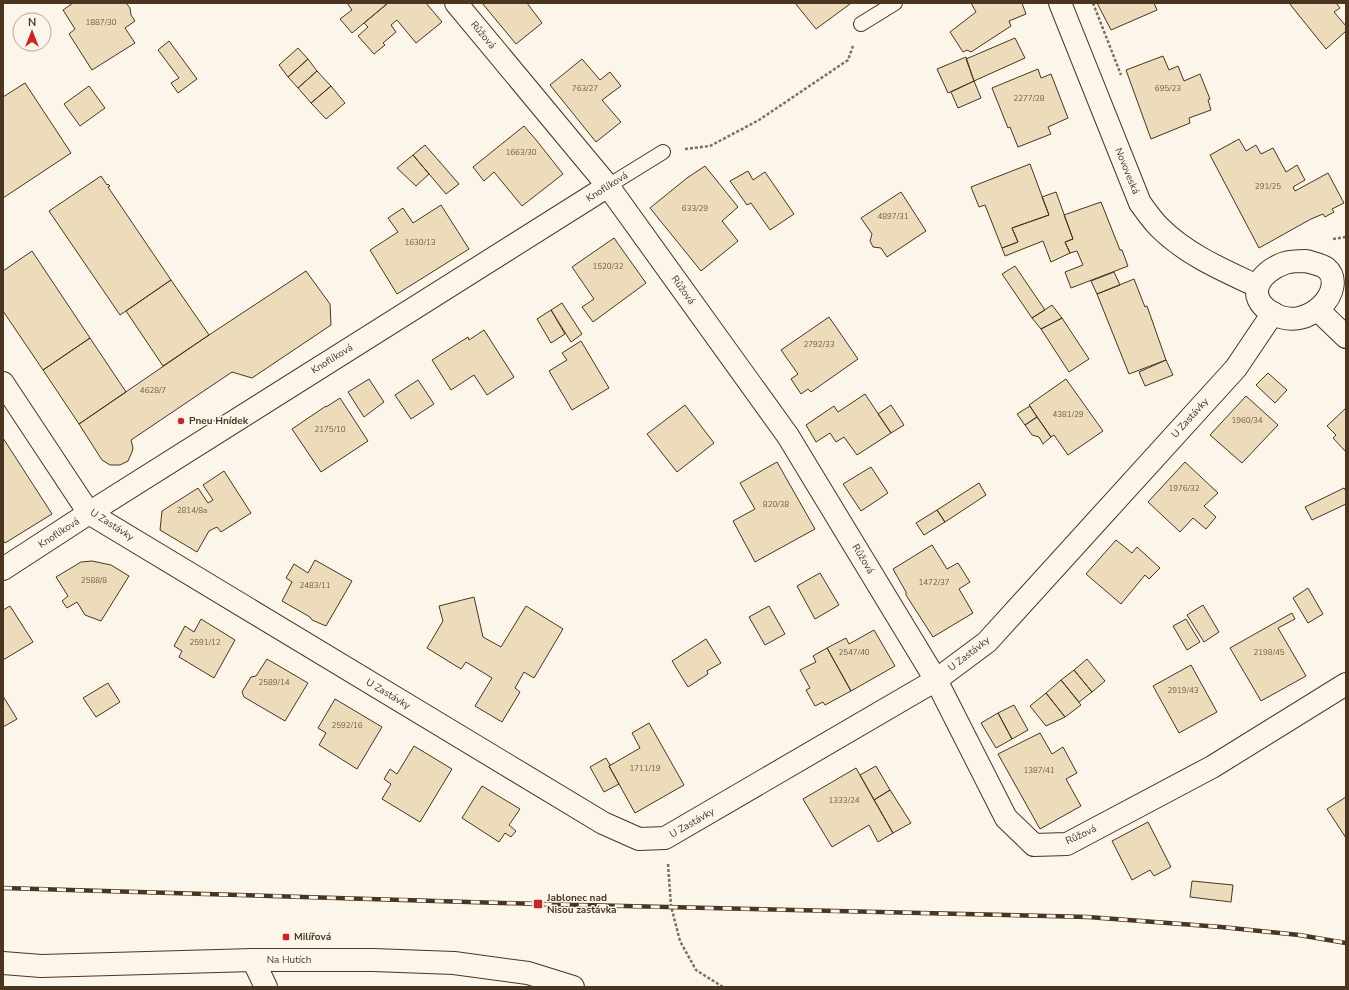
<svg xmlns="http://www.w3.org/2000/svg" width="1349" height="990" viewBox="0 0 1349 990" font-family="'Nunito Sans',sans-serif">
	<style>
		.building { fill: #ecdcbc; stroke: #4a3520 }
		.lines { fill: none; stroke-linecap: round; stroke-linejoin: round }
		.service-casing { stroke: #4a3520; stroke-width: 16 }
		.minor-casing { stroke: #4a3520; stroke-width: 24 }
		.tertiary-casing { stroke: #4a3520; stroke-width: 24 }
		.path { stroke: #7f6f5c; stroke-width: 2.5; stroke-dasharray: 3 2; stroke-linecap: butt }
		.service { stroke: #fbf6e9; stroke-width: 14 }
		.minor { stroke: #fbf6e9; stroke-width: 22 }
		.tertiary { stroke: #fbf6e9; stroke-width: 22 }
		.rail-casing { stroke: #4a3520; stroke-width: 4.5 }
		.rail { stroke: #fbf6e9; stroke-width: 3; stroke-dasharray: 9; stroke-linecap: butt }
		.poi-dot { fill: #c62828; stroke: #fbf6e9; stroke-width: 1.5 }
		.labels { text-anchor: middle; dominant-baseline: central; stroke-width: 3; stroke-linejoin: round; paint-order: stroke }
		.number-label { font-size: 8px; fill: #725f47 }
		.street-label { font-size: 10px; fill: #4a3520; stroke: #fbf6e9 }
		.poi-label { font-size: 10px; font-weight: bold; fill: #4a3520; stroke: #fbf6e9; text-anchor: start }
	</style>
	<rect width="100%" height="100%" fill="#fbf6e9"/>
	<path class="building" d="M73,3H126L130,8L131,15L135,21L125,28L135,43L92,70L69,34L75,29L63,10Z
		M347,3H388L352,33L340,19L352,10Z
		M388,3H426L442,22L416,43L397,20L391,25L396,32L383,43L385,45L374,54L358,36L368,27L364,23Z
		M482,3H527L542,23L516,44Z
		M795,3H850V4L816,29Z
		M971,3H1022L1026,14L1009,21L1011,26L971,52L967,50L963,52L950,32L976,12Z
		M1097,3H1154L1157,10L1111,30Z
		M1289,3H1336L1340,8L1334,12L1346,26V31L1326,49Z
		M1015,38L1025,58L974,81L966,59Z
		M169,41L197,79L178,93L171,83L179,78L158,50Z
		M298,48L308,59L288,77L279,65Z
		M1163,56L1169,70L1178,66L1184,81L1200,74L1210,99L1208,100L1211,110L1189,118L1190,123L1151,139L1126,70Z
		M966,57L974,81L948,93L937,69Z
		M308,59L317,71L298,88L288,77Z
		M582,59L600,80L610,72L621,86L602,100L621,122L596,142L550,85Z
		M1038,69L1041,78L1051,74L1068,118L1048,127L1051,134L1018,147L1010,127L1008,128L992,88Z
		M317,71L331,86L311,103L298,88Z
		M974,81L981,98L958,108L951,92Z
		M25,83L71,153L3,198V97Z
		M89,86L105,108L80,126L64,104Z
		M331,86L345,103L326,119L311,103Z
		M524,126L537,141L563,174L522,206L494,172L484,181L473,167Z
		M1239,139L1246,151L1256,145L1261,154L1273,148L1286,172L1297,165L1305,180L1293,187L1295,191L1328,173L1344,203L1332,209L1334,212L1325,217L1323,214L1311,219L1259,248L1210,155Z
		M425,145L459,184L446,194L413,155Z
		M413,155L429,174L416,186L397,168Z
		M1030,164L1049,215L1012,228L1018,242L1002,248L985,205L979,207L971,187Z
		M705,166L738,207L722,221L738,241L701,271L650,208L687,178Z
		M748,171L753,180L765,172L794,214L770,230L751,203L747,205L730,181Z
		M101,176L107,185L108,184L110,186L108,187L171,280L120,315L49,211Z
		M901,192L926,231L887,257L881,248L873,247L870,241L872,234L861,218Z
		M1056,192L1073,239L1065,242L1070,253L1051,262L1043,241L1005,256L1002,248L1018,242L1012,228L1049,215L1042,197Z
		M1101,202L1120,250H1122L1128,266L1071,288L1065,272L1083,265L1077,251L1070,253L1065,242L1073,239L1064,215Z
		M441,205L469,249L397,294L370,250L398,232L388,218L403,208L413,223Z
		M614,238L646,283L593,322L582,307L594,299L572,267Z
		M32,251L90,338L43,370L3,311V271Z
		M1015,266L1045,310L1032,318L1002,274Z
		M306,271L330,304L331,325L252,378L232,372L131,440L133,448L132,452L128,461L120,465H110L102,460L79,424L209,335Z
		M1114,272L1120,285L1097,294L1091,281Z
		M1134,279L1145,307L1147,306L1166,360L1129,374L1097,294Z
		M171,280L209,335L163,366L126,311Z
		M562,303L582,334L571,342L551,310Z
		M1052,305L1062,318L1041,329L1032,318Z
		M551,310L565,334L551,343L537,319Z
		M829,317L858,359L811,392L808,389L801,394L791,379L798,374L781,350Z
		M1062,318L1089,359L1069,372L1041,329Z
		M484,330L514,377L487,395L474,375L451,390L432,360L468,337L469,340Z
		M90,338L126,392L79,424L43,370Z
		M581,341L609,388L572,410L549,371L567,360L562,353Z
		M1166,360L1173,375L1145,386L1139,372Z
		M1268,373L1287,390L1275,403L1256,385Z
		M369,379L384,402L364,417L348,392Z
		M1066,379L1103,431L1068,455L1054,435L1051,437L1029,405Z
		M418,380L434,404L411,419L395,395Z
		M865,394L891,433L857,455L844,437L836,442L830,433L816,442L806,425L834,406L838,412Z
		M1246,396L1278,425L1242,463L1210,435Z
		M340,398L368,441L321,472L292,429L326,406V407Z
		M685,405L714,443L677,472L647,434Z
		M891,405L904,425L891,433L878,414Z
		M1030,406L1037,417L1025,425L1017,414Z
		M1346,408V452L1333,438L1336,435L1327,426Z
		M1037,417L1051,437L1043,444L1039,437L1032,435L1025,425Z
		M3,438L52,514L5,543L3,540Z
		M777,462L815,529L755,562L733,521L755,509L740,483Z
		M1185,462L1218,493L1204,506L1216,517L1206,529L1193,518L1180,532L1148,502Z
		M871,467L888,493L861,511L843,484Z
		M224,471L251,513L221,532L217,527L209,531L197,552L160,530L162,511L198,488L208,503L213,500L203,485Z
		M979,483L986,495L945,522L937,510Z
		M1344,488L1346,491V504L1312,520L1305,507Z
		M937,510L945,522L924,535L916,523Z
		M1116,540L1132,553L1137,547L1160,568L1149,579L1145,575L1121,604L1086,574Z
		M932,545L947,569L958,563L970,582L959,589L973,613L933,637L906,595V592L893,569Z
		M315,560L352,581L326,626L312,620L310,617L282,601L292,582L286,578L294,564L308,573Z
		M92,561L111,565L129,576L101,621L85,615L77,602L67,608L62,601L68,596L56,577L81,562Z
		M820,573L839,605L815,619L797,586Z
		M1308,588L1323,614L1308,623L1293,598Z
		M474,597L483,637L501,647L526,606L563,629L534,678L524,672L515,688L520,692L502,722L475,706L492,678L466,662L461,669L427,648L443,621L439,606Z
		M1203,605L1219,632L1204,642L1187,615Z
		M10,606L33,642L3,660V610Z
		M769,606L785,634L765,645L749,617Z
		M1292,613L1295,619L1278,628L1306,676L1261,701L1230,648Z
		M201,619L235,640L214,678L179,657L182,651L174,646L185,626L194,632Z
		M1186,619L1200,642L1187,650L1173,626Z
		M874,630L895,666L851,691L827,648L846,638L849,644Z
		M706,639L721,663L707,671L708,674L688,687L672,661Z
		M827,648L851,691L825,705L823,702L815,706L806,690L810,688L800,670L816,662L813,656Z
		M267,659L308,683L285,721L244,697L242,692L251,677L256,676Z
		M1087,659L1105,681L1092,692L1074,670Z
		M1191,665L1217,712L1179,733L1153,686Z
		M1074,670L1092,692L1079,702L1061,680Z
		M1061,680L1081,705L1065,717L1046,693Z
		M108,683L120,702L96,717L83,698Z
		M1046,693L1065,717L1046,726L1030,706Z
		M3,696L17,719L3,727Z
		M335,699L382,727L357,769L319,745L326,733L318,728Z
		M1014,705L1028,730L1012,739L998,713Z
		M998,713L1012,739L996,748L981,723Z
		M649,723L684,785L635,813L609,766L640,748L632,733Z
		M1040,733L1052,754L1063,747L1077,773L1066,779L1081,806L1040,829L998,754Z
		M414,746L452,769L420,822L382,799L391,784L384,779L390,769L397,774Z
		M606,758L610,765L609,766L619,784L604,792L590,767Z
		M876,766L890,790L874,800L860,775Z
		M856,768L893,833L878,842L869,825L832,847L803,799Z
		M482,786L520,809L509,825L516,831L511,837L505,833L499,842L462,818Z
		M890,790L911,823L893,833L874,800Z
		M1346,797V838L1327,809Z
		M1148,822L1171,867L1154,876L1150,870L1132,880L1112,841Z
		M1192,881L1233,885L1231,902L1190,897Z"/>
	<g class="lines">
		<g class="service-casing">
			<path id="service" d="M861,24L895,3
				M608,186L663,152"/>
		</g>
		<g class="minor-casing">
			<path id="minor" d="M456,3L608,186L788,436L936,680L1006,818L1034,845L1067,844L1212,767L1346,684
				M1319,311L1346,337
				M3,383L89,513L603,823L639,839L665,838L936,680L987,642L1236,368L1273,313
				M3,569L89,513L608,186
				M253,960L266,987"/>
		</g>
		<g class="tertiary-casing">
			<path id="tertiary" d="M1060,3L1140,203C1146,211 1152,220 1159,227C1187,255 1223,270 1257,286
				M1306,261C1312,263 1320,264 1326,268C1349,287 1309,335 1272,313C1244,296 1259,272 1285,263C1291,261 1299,261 1306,261Z
				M3,963L41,966L253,960H373L454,963L528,973L573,987"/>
		</g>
		<path class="path" d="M1093,3L1121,75
			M685,149L710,146L759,120L848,60L853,46
			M1333,239L1346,237
			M668,864L671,906L680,941L696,970L723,987"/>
		<use href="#service" class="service"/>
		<use href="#minor" class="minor"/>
		<use href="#tertiary" class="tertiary"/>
		<g class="rail-casing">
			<path id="rail" d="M3,888L538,904L1088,917L1221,927L1299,935L1346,943"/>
		</g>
		<use href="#rail" class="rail"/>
	</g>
	<g class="poi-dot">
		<circle cx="181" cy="421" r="4"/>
		<rect x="533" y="899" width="10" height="10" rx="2"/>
		<rect x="282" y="933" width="8" height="8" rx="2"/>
	</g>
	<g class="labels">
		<g class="number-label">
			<text x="101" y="22">1887/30</text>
			<text x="585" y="88">763/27</text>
			<text x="1168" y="88">695/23</text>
			<text x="1029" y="98">2277/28</text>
			<text x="521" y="152">1663/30</text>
			<text x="1268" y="186">291/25</text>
			<text x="695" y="208">633/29</text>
			<text x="893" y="216">4897/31</text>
			<text x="420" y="242">1630/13</text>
			<text x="608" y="266">1520/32</text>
			<text x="819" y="344">2792/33</text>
			<text x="153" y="390">4628/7</text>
			<text x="1068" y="414">4381/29</text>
			<text x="1247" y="420">1960/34</text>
			<text x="330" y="429">2175/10</text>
			<text x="1184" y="488">1976/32</text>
			<text x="776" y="504">820/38</text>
			<text x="192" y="510">2814/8a</text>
			<text x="94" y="580">2588/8</text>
			<text x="934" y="582">1472/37</text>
			<text x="315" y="585">2483/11</text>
			<text x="205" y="642">2591/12</text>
			<text x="854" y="652">2547/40</text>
			<text x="1269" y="652">2198/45</text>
			<text x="274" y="682">2589/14</text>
			<text x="1183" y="690">2919/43</text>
			<text x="347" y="725">2592/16</text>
			<text x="645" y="768">1711/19</text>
			<text x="1039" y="770">1387/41</text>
			<text x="844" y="800">1333/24</text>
		</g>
		<g class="street-label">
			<text transform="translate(483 35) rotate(50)">Růžová</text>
			<text transform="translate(1127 171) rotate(68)">Novoveská</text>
			<text transform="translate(607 187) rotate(-32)">Knoflíková</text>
			<text transform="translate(683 290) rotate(54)">Růžová</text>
			<text transform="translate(332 359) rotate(-32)">Knoflíková</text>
			<text transform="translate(1190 418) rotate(-48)">U Zastávky</text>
			<text transform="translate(112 525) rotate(33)">U Zastávky</text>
			<text transform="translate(59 533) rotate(-33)">Knoflíková</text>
			<text transform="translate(863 559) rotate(59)">Růžová</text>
			<text transform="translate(969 654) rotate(-38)">U Zastávky</text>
			<text transform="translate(388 694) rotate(31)">U Zastávky</text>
			<text transform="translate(692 823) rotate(-30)">U Zastávky</text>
			<text transform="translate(1081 835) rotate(-25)">Růžová</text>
			<text x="289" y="960">Na Hutích</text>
		</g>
		<g class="poi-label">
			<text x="189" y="421">Pneu Hnídek</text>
			<text x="547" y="898">Jablonec nad<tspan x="547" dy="12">Nisou zastávka</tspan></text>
			<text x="294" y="937">Milířová</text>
		</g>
	</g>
	<rect width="1349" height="990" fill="none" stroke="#4a3520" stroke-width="8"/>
	<g transform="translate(32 32)"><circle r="19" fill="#fbf6e9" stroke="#b4a999"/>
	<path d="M0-3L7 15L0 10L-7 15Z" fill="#c62828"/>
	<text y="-6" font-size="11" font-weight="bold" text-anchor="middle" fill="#4a3520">N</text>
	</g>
</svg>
